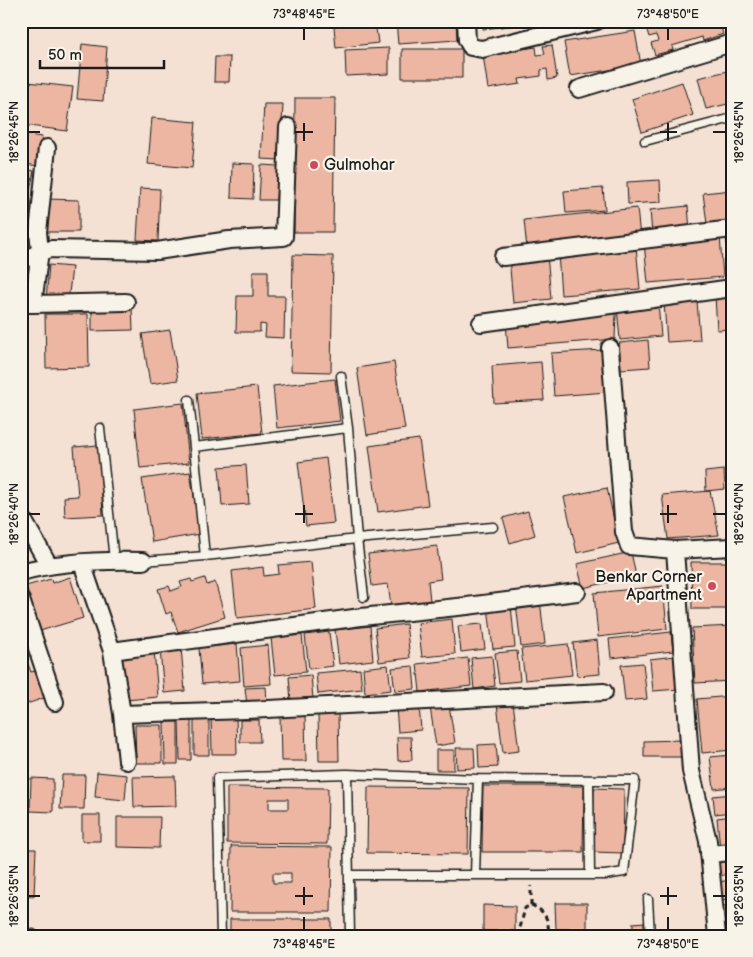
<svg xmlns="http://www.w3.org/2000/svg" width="753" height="957" viewBox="0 0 753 957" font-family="'Balsamiq Sans',sans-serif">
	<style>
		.building { fill: #ecb6a2; stroke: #1c1c1c; fill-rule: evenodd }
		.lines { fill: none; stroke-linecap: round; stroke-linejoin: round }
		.lane-casing { stroke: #1c1c1c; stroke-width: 11 }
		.street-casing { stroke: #1c1c1c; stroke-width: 20 }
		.path { stroke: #1c1c1c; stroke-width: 3; stroke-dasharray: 5 4; stroke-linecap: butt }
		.lane { stroke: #f7f3e8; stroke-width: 8 }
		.street { stroke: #f7f3e8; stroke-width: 16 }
		.ticks { fill: none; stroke: #1c1c1c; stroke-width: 2 }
		.poi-dot { fill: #d1495b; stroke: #f7f3e8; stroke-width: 2 }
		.labels { text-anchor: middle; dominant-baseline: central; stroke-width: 4.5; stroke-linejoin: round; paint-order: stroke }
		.poi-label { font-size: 16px; fill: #1c1c1c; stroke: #f7f3e8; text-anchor: start }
		.neatline { fill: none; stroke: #1c1c1c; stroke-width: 2 }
		.ticks-label { font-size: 12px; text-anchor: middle; fill: #1c1c1c }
	</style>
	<rect width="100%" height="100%" fill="#f4e1d3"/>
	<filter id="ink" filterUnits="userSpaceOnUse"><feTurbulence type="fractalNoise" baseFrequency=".02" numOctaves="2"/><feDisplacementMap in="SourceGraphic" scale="10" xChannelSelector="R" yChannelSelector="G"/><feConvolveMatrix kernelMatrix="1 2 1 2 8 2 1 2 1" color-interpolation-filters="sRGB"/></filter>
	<g filter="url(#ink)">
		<path class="building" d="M375,21L378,43L336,48L334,27Z
			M396,21H456L457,40L398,44Z
			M482,21H518V25L483,29Z
			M521,21H548L521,24Z
			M654,21H719L723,34L703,41L702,37L672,46L673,50L655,55L651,43L658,41L656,35L649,37L645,24Z
			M635,31L641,65L570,76L564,42Z
			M82,44L107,47L103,101L77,99Z
			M552,45L557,78L548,80L547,69L541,70V76L519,79L520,84L488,89L483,55L536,47L537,55L545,54L543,46Z
			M389,48V74L346,76L345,50Z
			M402,49H462V78H402Z
			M215,57H230L229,82H214Z
			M732,70V103L706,109L698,78Z
			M28,82L73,87L67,131L22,125Z
			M682,82L693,115L642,132L632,99Z
			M295,98H335L333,232H294Z
			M264,104H283L280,160L261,159Z
			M152,118L196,122L192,168L148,164Z
			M21,134L42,137L37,166L21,163Z
			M232,163L254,164L253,199L231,198Z
			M261,165L278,166L276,200H259Z
			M21,168L34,171L29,195L21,194Z
			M660,180L661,202L628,204L627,182Z
			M140,188L160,189L158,241L137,240Z
			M603,188L605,210L566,213L564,191Z
			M732,190V221L707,224L703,193Z
			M47,199L79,200V232H47Z
			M688,206L690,230L652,234L650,210Z
			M637,208L640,237L527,249L524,220Z
			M726,231H732V275H729Z
			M720,236L723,277L648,283L644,243Z
			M636,246L640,289L561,295L558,253Z
			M547,254L551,299L513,303L509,257Z
			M293,255L333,256L331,372L291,371Z
			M49,265L72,267L68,303L46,300Z
			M21,268H26L25,288H21Z
			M253,271H268V296H285L284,338L265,337L266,325L260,324V332H236L237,296H253Z
			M732,295V329L717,330L715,296Z
			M697,301L700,340L667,342L664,303Z
			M658,303L661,336L620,340L617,307Z
			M92,307H132L133,330L92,331Z
			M45,314H88L89,367L46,368Z
			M616,314L615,339L508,348L506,322Z
			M170,330L178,380L150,384L142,334Z
			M648,340L650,367L621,369L619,343Z
			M604,350L607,392L554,396L551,353Z
			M394,362L405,429L367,435L357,368Z
			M541,362L544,400L494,403L492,366Z
			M335,379L340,421L277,428L273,386Z
			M257,387L262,433L202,439L197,393Z
			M183,403L189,463L140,468L134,409Z
			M419,439L428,505L378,512L369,446Z
			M99,445L103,515L65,517L64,497L78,496L74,447Z
			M326,458L334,523L306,526L298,462Z
			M246,465L249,504L222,506L219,467Z
			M724,470L725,489L706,491L705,472Z
			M190,472L200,534L152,542L142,479Z
			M607,488L619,543L577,553L564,497Z
			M710,491L719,535L668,539L662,495Z
			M528,511L535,535L510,543L503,518Z
			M22,531L29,548L21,550V532Z
			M437,546L441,579L428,581L430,601L391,606L388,584L372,586L368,554Z
			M631,552L636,576L583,588L577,564Z
			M311,562L316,609L237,618L232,571L263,567L264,576L279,574L278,565Z
			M691,562H732V609H692Z
			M70,577L83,618L40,631L26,586L51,579L52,583Z
			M205,578L207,585L215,582L225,617L178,632L171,612L166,614L158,589L169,586L171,591L182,587L180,582L191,579L192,582Z
			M663,586L667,629L598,637L594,593Z
			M540,600L545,644L521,647L516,603Z
			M511,605L515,647L493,649L488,607Z
			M452,619L455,654L422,657L418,623Z
			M406,624L410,658L379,662L375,628Z
			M482,624L485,649L461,652L458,626Z
			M370,626L373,660L339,664L335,630Z
			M732,626V681L695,683L692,628Z
			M329,632L333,666L309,669L305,635Z
			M671,632L673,651L611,658L609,639Z
			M302,635L306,672L275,675L271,638Z
			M597,640L600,674L577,676L573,643Z
			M237,644L240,681L202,684L199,648Z
			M568,644L572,675L525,680L521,649Z
			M268,645L271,684L244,686L241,648Z
			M181,648L185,691L164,693L160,650Z
			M154,650L158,697L126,700L122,653Z
			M517,651L520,681L499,683L495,653Z
			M24,653L31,672L35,671L44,698L21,706V654Z
			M492,656L495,686L474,689L471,658Z
			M675,656L679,689L653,691L650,659Z
			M468,658L471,686L420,692L417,664Z
			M643,663L647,699L625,701L621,665Z
			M388,665L391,690L365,693L363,668Z
			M413,666L415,689L395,691L392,668Z
			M360,669L362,689L318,694L316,673Z
			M311,675L313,699L291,701L289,677Z
			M266,687L267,703L247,705L245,688Z
			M732,696V750L702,753L697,699Z
			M513,702L519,751L503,753L497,704Z
			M419,705L421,730L398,732L396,707Z
			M449,705L455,743L436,746L430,707Z
			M211,713H236L237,754H212Z
			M318,713H338L339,761H319Z
			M280,715H305L306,761H281Z
			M194,718H209V755H194Z
			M179,720H191V760H180Z
			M240,720H259L260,742H240Z
			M164,722H178V764H165Z
			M135,725H162V763H136Z
			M397,737H411L412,760L398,761Z
			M682,740V757H644V741Z
			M496,744L498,767L479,768L478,745Z
			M456,748H474L475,768L457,769Z
			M436,750H454V770H436Z
			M732,755V787L714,789L710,757Z
			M97,772L127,775L125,800L95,797Z
			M21,773H23V807H21Z
			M62,775H85L84,809H60Z
			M175,776L176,806L134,807L133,777Z
			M31,778L53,779V812L30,811Z
			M483,786H584L583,852H482Z
			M227,787L328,788L327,844L227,843ZM269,799H288V809H269Z
			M368,787L469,788L468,854L367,853Z
			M594,788L624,789L623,853L593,852Z
			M732,794V812L715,814L713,796Z
			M82,815H100V841H82Z
			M732,816V847L720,848L717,818Z
			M117,817H160L159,848L117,847Z
			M231,846L332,847L331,912H230ZM273,873H291V883H273Z
			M21,849H36L34,896L21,895Z
			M732,857V874L716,876L714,859Z
			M732,880V899L719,900L717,882Z
			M555,903H587V929H556Z
			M483,905L515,906V931H483Z
			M732,905V928L723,929L720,906Z
			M230,919H331V936H230Z
			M644,922V936H619V929L633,928V923Z"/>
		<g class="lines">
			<g class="lane-casing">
				<path id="lane" d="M645,141L732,118
					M341,376L348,428
					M189,400L194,447
					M100,428L114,560
					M205,556L194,447L348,428L357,539L364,597
					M143,561L205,556L357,539L493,527
					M347,774L350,936
					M589,780L590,875
					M475,875L478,779
					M648,899L650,936
					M33,934V936
					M221,936L217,778L347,774L478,779L635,780L624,872L605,875H349"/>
			</g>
			<g class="street-casing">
				<path id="street" d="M466,21L467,40L471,47L482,49L597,21
					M579,89L732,43
					M503,257L732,229
					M21,260C32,257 40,251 51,249L157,251L229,240L284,237L288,127
					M21,304H33L40,251L38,232L47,148
					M33,304L126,302
					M481,323L732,288
					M610,348L624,532L629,546L675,550L732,547
					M21,516L49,565
					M675,550L691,771L708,841L717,936
					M82,563L112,651
					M21,572C60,561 103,560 143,561
					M577,592L467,606L361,617L112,651L122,714L246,710L604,692
					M21,600L55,702
					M122,714L127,761
					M709,854L732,852"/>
			</g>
			<path class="path" d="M531,905C547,912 548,919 549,936
				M531,905V886
				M518,936L525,908L531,905"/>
			<use href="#lane" class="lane"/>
			<use href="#street" class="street"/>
		</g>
	</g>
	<path class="ticks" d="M304,28V40M668,28V40M304,123V141M668,123V141M28,132H40M295,132H313M660,132H677M713,132H726M304,505V523M668,505V523M28,514H40M295,514H313M660,514H677M713,514H726M304,887V905M668,887V905M28,896H40M295,896H313M660,896H677M713,896H726M304,917V930M668,917V930"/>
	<g class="poi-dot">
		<circle cx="314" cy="165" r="5"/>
		<circle cx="712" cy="586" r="5"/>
	</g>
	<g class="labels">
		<g class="poi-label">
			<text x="324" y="165">Gulmohar</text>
			<text x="702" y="577" text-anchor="end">Benkar Corner<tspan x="702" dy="18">Apartment</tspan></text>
		</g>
	</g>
	<rect width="753" height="957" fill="none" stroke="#f7f3e8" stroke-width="55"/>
	<path d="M40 60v8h124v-8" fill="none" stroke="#1c1c1c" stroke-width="2.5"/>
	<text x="48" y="60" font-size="15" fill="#1c1c1c" stroke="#f7f3e8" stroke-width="4" paint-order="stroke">50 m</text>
	<rect x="28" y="28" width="698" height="902" class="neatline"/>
	<g class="ticks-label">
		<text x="304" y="18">73°48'45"E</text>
		<text x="668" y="18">73°48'50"E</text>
		<text transform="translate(14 132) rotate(-90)" y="4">18°26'45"N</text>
		<text transform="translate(739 132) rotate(-90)" y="4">18°26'45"N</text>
		<text transform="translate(14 514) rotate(-90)" y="4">18°26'40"N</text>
		<text transform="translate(739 514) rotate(-90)" y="4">18°26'40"N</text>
		<text transform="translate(14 896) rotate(-90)" y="4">18°26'35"N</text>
		<text transform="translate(739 896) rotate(-90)" y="4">18°26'35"N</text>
		<text x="304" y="948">73°48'45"E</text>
		<text x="668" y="948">73°48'50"E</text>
	</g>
</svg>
